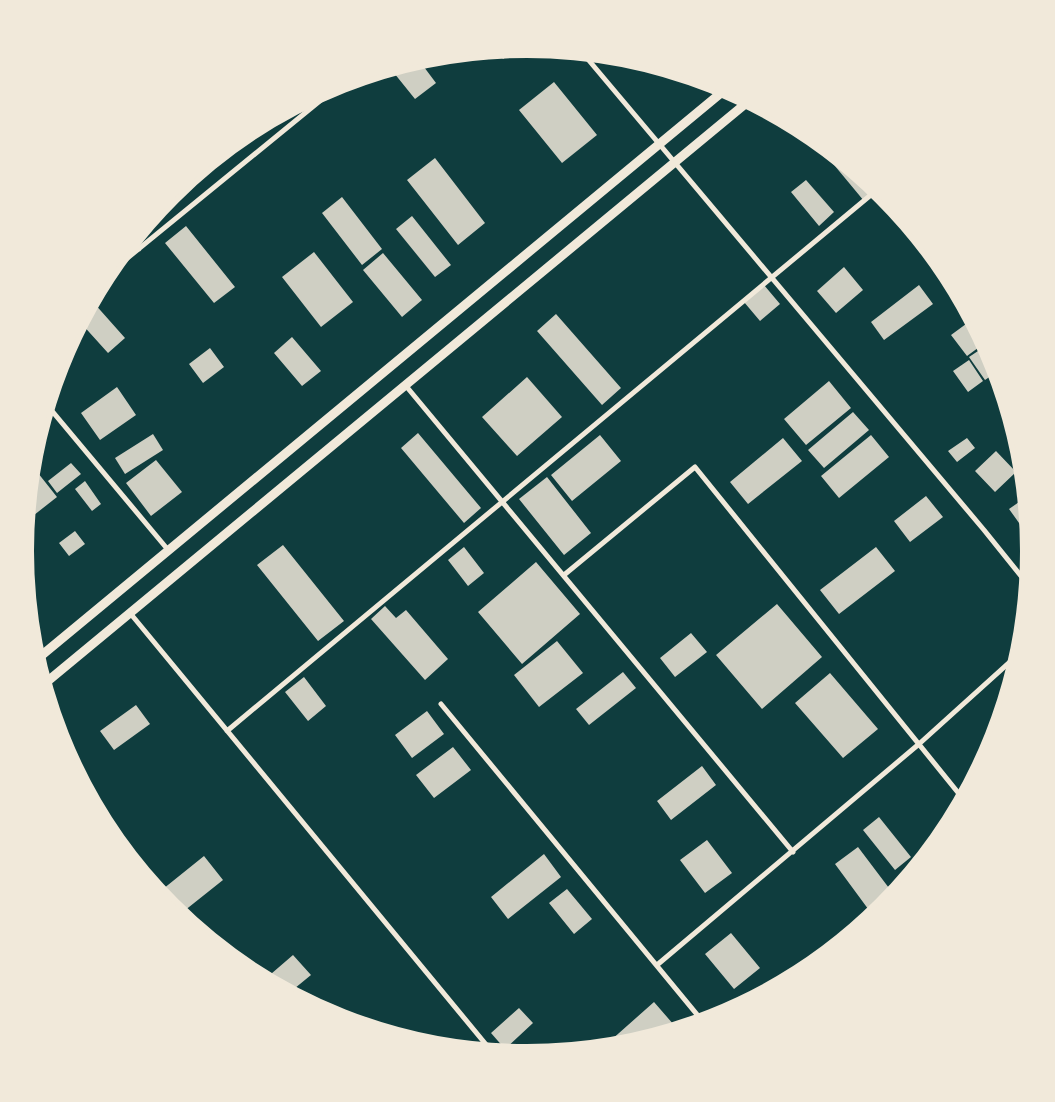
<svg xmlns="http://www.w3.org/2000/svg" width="1055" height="1102" viewBox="0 0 1055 1102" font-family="Arial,sans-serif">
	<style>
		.building { fill: #cfcfc3 }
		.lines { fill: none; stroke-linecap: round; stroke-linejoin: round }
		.minor { stroke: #f1e9da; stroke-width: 5 }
		.tertiary { stroke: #f1e9da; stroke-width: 9 }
		.rim { fill: none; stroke: #f1e9da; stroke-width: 6 }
	</style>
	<rect width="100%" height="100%" fill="#0f3d3e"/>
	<path class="building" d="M518,47L503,59L496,49Z
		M418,59L436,83L415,99L390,68Z
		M554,82L597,135L562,163L519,110Z
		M830,149L878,189L864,201L825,154Z
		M435,158L485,223L458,245L407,180Z
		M806,180L834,212L819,226L791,192Z
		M342,197L382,249L362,265L322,213Z
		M161,205L165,211L144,227V226Z
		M412,216L451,265L435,277L396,229Z
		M186,226L235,287L214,303L165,243Z
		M918,234L928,247L927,249L917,235Z
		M314,252L353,302L321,327L282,277Z
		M383,253L422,300L402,317L363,270Z
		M844,267L863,290L836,313L817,291Z
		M764,285L780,304L760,321L744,302Z
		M919,285L933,304L884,340L871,322Z
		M93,302L125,338L108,353L80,322L88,307Z
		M556,314L621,388L602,405L537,331Z
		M966,324L982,345L967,356L951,335Z
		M292,337L321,371L302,386L274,353Z
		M984,347L998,371L985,380L969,357Z
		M210,348L224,367L203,383L189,364Z
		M969,360L983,381L968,392L953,371Z
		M527,377L562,417L517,456L482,417Z
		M829,381L851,408L806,445L784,419Z
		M117,387L136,415L100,440L81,413Z
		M853,412L869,430L824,468L808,450Z
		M418,433L481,508L464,523L401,448Z
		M153,434L163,450L125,474L115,458Z
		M600,435L621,461L572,501L551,475Z
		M871,435L889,457L839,498L821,476Z
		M783,438L802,461L748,504L730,482Z
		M967,438L975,448L957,462L948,451Z
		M996,451L1016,472L995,492L975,471Z
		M156,460L182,492L151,516L126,483Z
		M71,463L81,474L57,493L48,481Z
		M38,473L57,497L29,519L26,516L30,480Z
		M547,477L591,533L564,555L519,499Z
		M85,481L101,504L92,511L75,489Z
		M926,496L943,517L910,542L894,521Z
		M1019,502L1029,516L1030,525L1024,530L1009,509Z
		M75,531L85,544L69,556L59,543Z
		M283,545L344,621L318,641L257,565Z
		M464,547L484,573L468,586L448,560Z
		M876,547L895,571L839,614L820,590Z
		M536,562L580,614L522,664L478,612Z
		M777,604L822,657L762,709L716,655Z
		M385,606L396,618L406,610L448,659L425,680L371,619Z
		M691,633L707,652L675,677L660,658Z
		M557,641L583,673L539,707L514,675Z
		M623,672L636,688L589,725L576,709Z
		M830,673L878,729L843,758L795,703Z
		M304,677L326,706L308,721L285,692Z
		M136,705L150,724L114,750L100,731Z
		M427,711L444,734L412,758L395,735Z
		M453,747L471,770L434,798L416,775Z
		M702,766L716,785L671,820L657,801Z
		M879,817L911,857L895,870L863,830Z
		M707,840L732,873L705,893L680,860Z
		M858,847L895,896L874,917L835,864Z
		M544,854L561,877L508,919L491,897Z
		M204,856L223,880L179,915L158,893Z
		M567,889L592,919L574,934L549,903Z
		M731,933L760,968L734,989L705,954Z
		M293,955L311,975L289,993L264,980Z
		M654,1002L674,1025L661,1036L626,1046L601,1049Z
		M519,1008L533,1023L505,1049L491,1033Z"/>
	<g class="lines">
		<path class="minor" d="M581,51L984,530L1029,586
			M132,240L139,249
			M103,278L343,82
			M406,386L793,852
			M47,405L169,551
			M564,575L695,467L964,800
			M130,613L493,1053
			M441,704L704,1023
			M227,731L878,189
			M657,965L919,744L1023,650"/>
		<path class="tertiary" d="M36,660L727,88
			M43,685L750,100"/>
	</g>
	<path d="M0 0H1055V1102H0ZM31 551a496 496 0 1 1 992 0a496 496 0 1 1-992 0Z" fill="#f1e9da" fill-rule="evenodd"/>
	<path class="rim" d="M31 551a496 496 0 1 1 992 0a496 496 0 1 1-992 0Z"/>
</svg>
